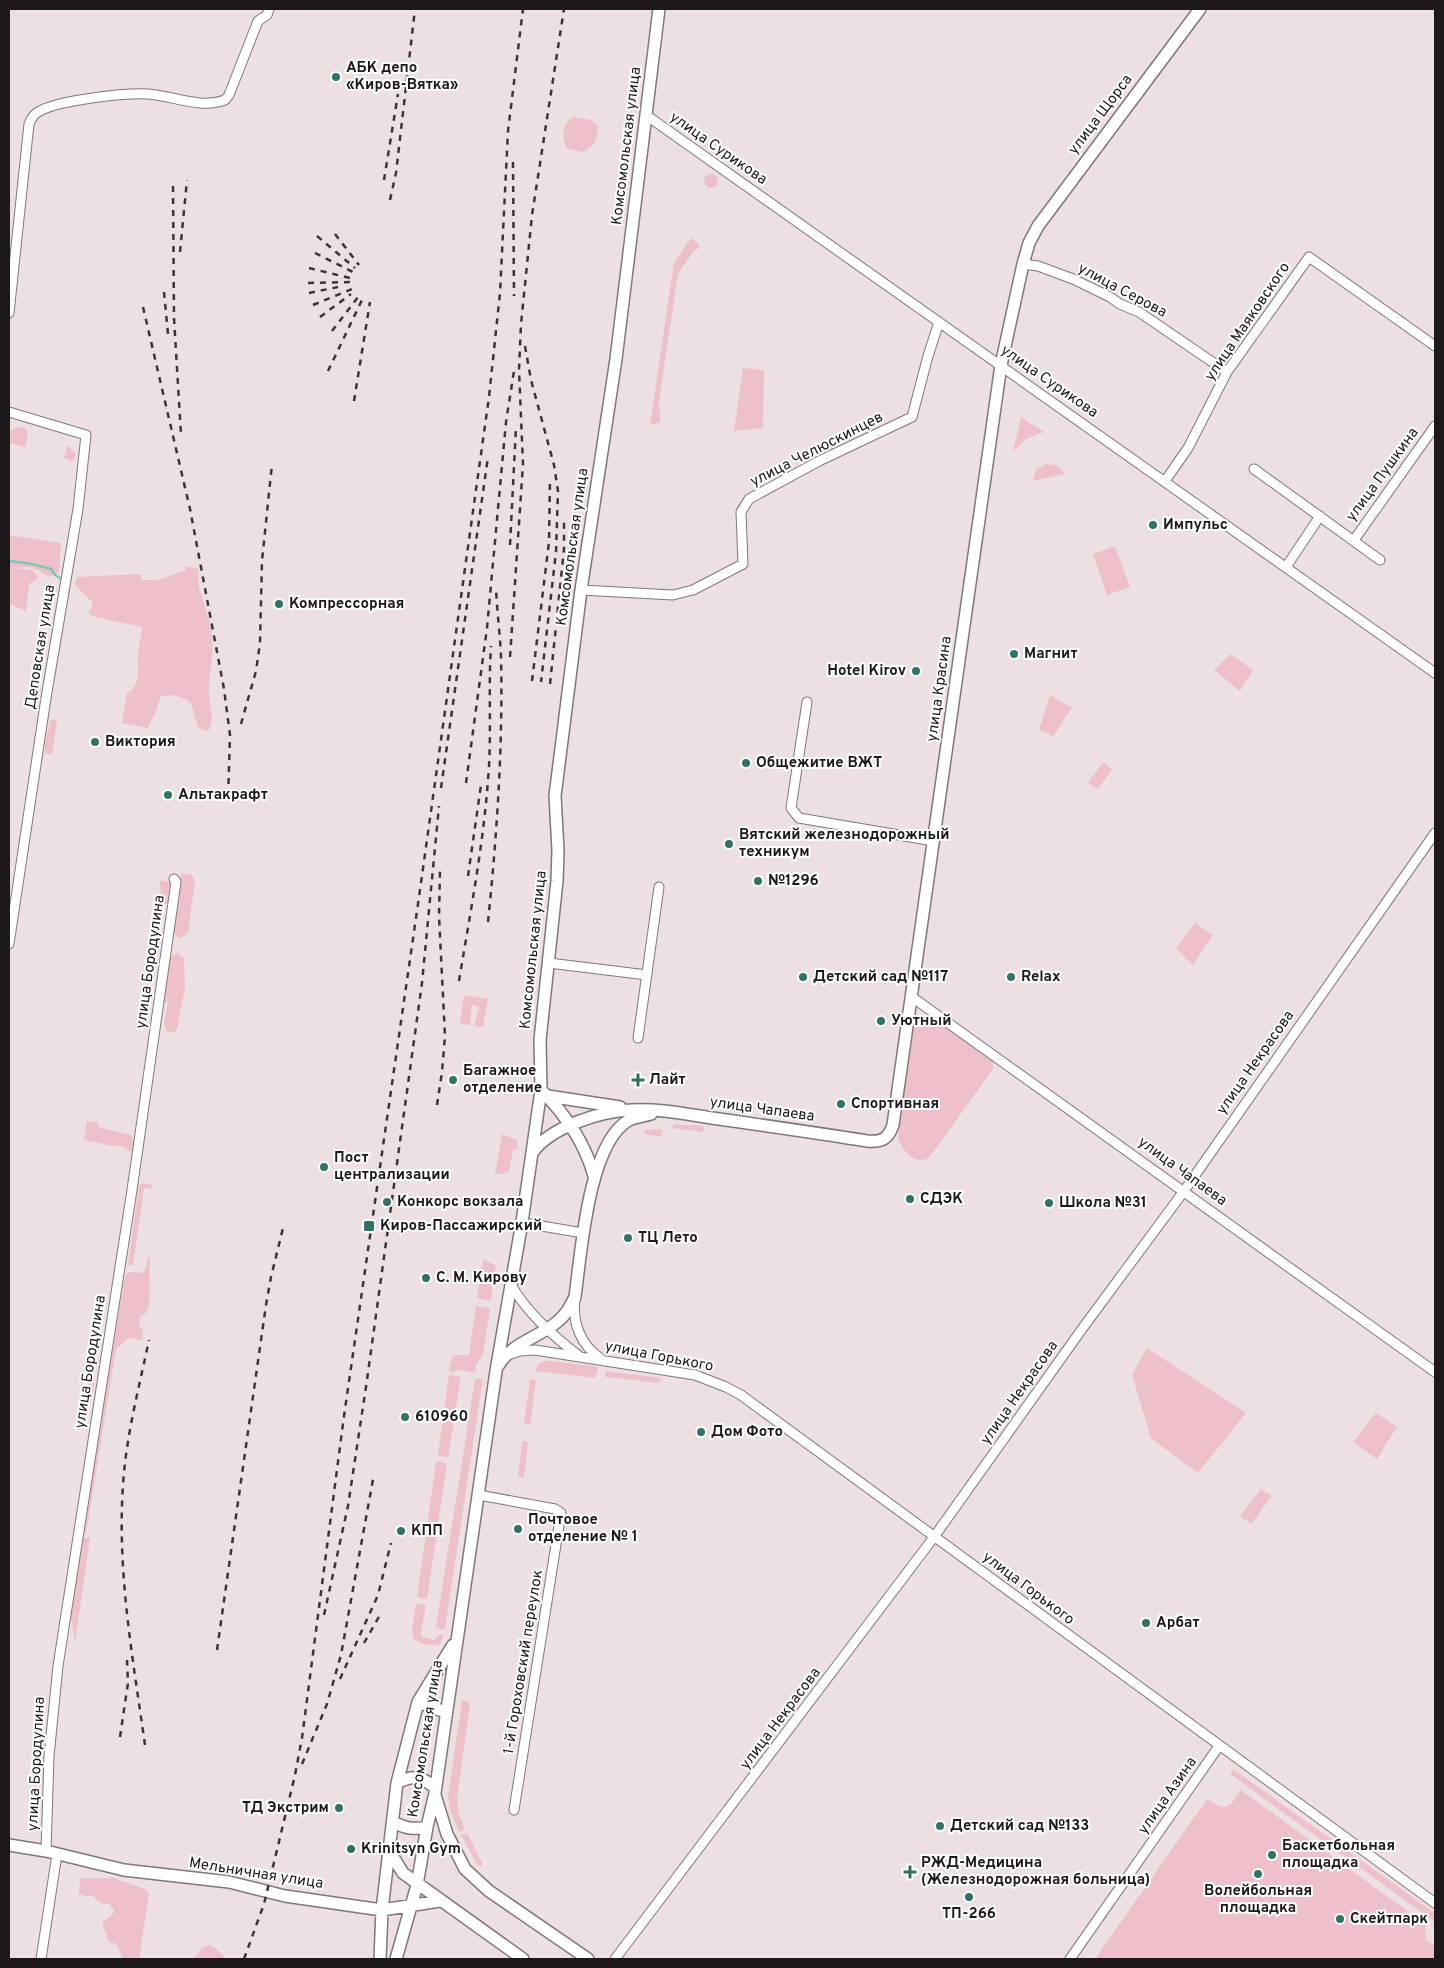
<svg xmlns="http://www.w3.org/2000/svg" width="1444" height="1968" viewBox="0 0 1444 1968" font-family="Overpass,sans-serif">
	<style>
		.green { fill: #eec1ca }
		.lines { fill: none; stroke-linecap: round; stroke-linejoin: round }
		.stream { stroke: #81c6b5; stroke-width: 2.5 }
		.minor-casing { stroke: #817778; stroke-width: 11 }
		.major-casing { stroke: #817778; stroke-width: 14 }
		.minor { stroke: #fff; stroke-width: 9 }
		.major { stroke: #fff; stroke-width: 11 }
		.rail { stroke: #3a3536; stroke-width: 2.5; stroke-dasharray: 6 6; stroke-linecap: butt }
		.poi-dot { fill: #2f7365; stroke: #fff; stroke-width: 2 }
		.labels { text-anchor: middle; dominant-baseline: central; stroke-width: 4; stroke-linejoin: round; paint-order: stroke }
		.poi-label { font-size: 15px; font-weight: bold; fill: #1d191a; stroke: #fff; text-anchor: start }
		.street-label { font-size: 15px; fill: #1d191a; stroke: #fff }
	</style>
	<rect width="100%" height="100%" fill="#ece0e2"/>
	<path class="green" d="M573,117L591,120L598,126C598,138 594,147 583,152L567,148C560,138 563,123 573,117Z
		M704 181a7 7 0 1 1 14 0a7 7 0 1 1-14 0Z
		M691,238L700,245L697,250L695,249L678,274L659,401L660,422L650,425L674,262Z
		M743,368L764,370L763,428L734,431Z
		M1021,417L1044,432L1026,439L1013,452Z
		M16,427L25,428L28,434L25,447L10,443L9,446V432Z
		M67,446L75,452V458L73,461L64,458Z
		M1046,464L1058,466L1065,474L1033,481L1036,470Z
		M9,535L61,543L59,573L47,577C39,567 28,566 16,568L32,570L39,578L29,584L26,611L9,604Z
		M1115,546L1130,587L1107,595L1093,554Z
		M185,566L198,569C199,575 198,583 199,588C204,604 211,621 212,637C214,657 208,676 209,696C210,708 215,719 209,730L205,731L198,727L191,703C181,696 173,694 161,696L154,716L147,728L122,723L127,693C142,685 137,668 138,654C139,645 141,636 142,627L91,616L88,613L92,607V602L75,585L77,577L141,574V580H158L186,570Z
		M1231,654L1253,670L1240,691L1214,670Z
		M1050,695L1072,708L1053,736L1039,730Z
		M54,719L57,720L52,754L45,753V744L50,721Z
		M1103,762L1112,769L1098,789L1088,783Z
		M191,874L195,881L188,932L183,937L179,938L174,934L177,888L180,875Z
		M159,880L171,882L168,903L165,904L159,899L161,889Z
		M1195,923L1213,935L1193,965L1176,948Z
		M177,953L184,958L185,988L177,1029L174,1033L166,1031L164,1024L168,1002L164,1003L163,1001L170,957Z
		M464,995L488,999L483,1027L474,1026L479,1007L472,1005L470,1025L460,1024Z
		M924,1020L938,1021L990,1059L993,1063V1069L929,1158C914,1165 904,1152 898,1139L914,1029Z
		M87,1121L98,1123V1127L131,1135L134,1141L132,1151H129L123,1146H113L84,1140Z
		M674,1124C685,1126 693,1124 704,1126L703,1132L672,1128Z
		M662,1129L661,1137L644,1134L645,1130Z
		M502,1134L517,1140V1149H513L509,1172L495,1175Z
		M142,1183L151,1184L152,1189L144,1188L133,1265H128L139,1186Z
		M148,1256L150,1258L149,1306L146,1313L140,1316L139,1325C144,1330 143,1333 142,1340L128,1338L116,1349L86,1534L83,1532L124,1281L126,1275L129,1272L141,1273L145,1270Z
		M483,1259L496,1266L491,1301L477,1298Z
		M476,1306L490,1308L483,1355L476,1365L475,1372L457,1370L455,1372L449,1371L453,1355H469Z
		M1147,1348L1246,1413L1198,1473L1151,1438L1132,1375Z
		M544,1361H552L598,1367L595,1378L535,1371L538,1364Z
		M606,1371L661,1378L660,1383L605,1377Z
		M92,1375L95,1377L91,1403L87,1401C86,1393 87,1381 92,1375Z
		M449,1375L461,1377L448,1457L439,1456L438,1454Z
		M475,1379H483L445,1629H438L436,1627Z
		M530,1379L536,1380L530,1425L524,1424Z
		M1376,1413L1397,1427L1377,1459L1353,1442Z
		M522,1441L528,1442L524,1478L518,1477Z
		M439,1461L447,1464L427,1599L417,1597L436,1463Z
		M1261,1489L1272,1496L1251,1524L1240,1516Z
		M85,1538H90L75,1643L71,1618L82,1539Z
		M416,1604L426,1605L421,1633L422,1637L434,1640L439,1635H444L440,1644C431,1647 419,1644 413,1638L412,1630Z
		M462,1701L469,1702L470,1705L457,1798L459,1814L465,1830L459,1832L451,1812L448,1796Z
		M1233,1769L1435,1913V1922L1230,1774Z
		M1241,1790L1425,1924L1426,1940L1435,1946V1959H1095L1207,1799C1227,1812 1228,1809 1241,1790Z
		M467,1833L482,1863V1866H478L461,1835Z
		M85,1878H113L145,1889L149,1894L139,1959H123L117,1944L109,1942L103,1926V1921L113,1914L114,1910L109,1904L101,1903L93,1896H85L79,1894L80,1879Z
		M209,1945L214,1947L224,1956V1959H195C198,1952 200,1947 209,1945Z"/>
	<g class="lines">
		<path class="stream" d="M9,561L32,564L51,569L55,575L60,578"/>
		<g class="minor-casing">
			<path id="minor" d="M646,115L1435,673
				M1023,264L1038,266L1073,279L1110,297L1120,304L1139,312L1227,372
				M9,313L29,124C31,119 33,115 38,112C57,100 125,93 148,94C174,96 200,109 225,100L229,95L258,21L267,15L269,9
				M9,412L86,435L78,509L46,698L9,944
				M1254,469L1380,560
				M1165,481L1188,448L1227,372L1309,257L1435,346
				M1354,540L1435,426
				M1286,567L1320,516
				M581,590L673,595L693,590L743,564L741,512L749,499L819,461L912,417L928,356L939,322
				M807,702L791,808L799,818L934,841
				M549,963L647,975
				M912,997L1435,1372
				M638,1038L659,887
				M530,1224L577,1232
				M511,1285C527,1312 553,1336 578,1355
				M575,1300C572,1323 581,1345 600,1358
				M511,1354L520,1351L535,1350L695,1375L726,1387L741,1395L1435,1903
				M479,1495L555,1509L561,1513L514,1810
				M46,1851L49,1756L58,1666L132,1190L176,882L174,879
				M41,1959L57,1854
				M615,1959L934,1537L1082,1329L1184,1191L1435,833
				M1070,1959L1219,1746"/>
		</g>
		<g class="major-casing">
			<path id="major" d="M541,1090C566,1115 585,1143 594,1176
				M548,1096L620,1107
				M532,1153C550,1127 601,1111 631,1110C660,1108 690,1115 719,1119C768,1126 817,1133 867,1141C881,1142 888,1140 893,1125L1001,365L1023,264L1029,243L1038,226L1200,9
				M498,1366C511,1343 538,1338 557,1322C566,1315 570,1307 575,1297C581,1254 588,1143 629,1120C635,1117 644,1116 651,1114
				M418,1702L445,1712
				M397,1783C412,1775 422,1776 435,1788
				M435,1795L447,1834L465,1869L489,1891L588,1959
				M393,1822C405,1828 413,1830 427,1827
				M9,1845L46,1851L124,1870L229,1882L285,1896L382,1910L440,1901
				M390,1852L403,1873L523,1959
				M380,1959L382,1910L397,1783L418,1702L453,1645
				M396,1959L417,1885L427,1827L435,1793L496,1371L522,1222L541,1090L540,1040L557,881L558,850L555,796L581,590L616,359L659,9"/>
		</g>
		<use href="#minor" class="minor"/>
		<use href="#major" class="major"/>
		<path class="rail" d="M513,162L514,296
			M384,180L398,94
			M173,186L174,318L181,435
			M390,200L396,173L415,9
			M335,234L359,265
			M317,236L355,268
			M180,252L187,180
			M315,253L353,272
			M309,268L350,278
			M308,283L350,282
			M164,292L168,334
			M309,293L338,287
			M313,305L352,289
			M143,307L190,509L224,689L230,735L228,800
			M320,317L351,294
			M332,331L358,297
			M525,346L531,380L554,465L558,491L556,552L541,682
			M328,371L362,300
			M354,401L370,302
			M510,545L516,427
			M510,657L523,464L519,370L521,324L532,215L564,9
			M532,681L549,542L550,479
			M550,684L564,549V517
			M241,724L256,671L260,643L262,561L272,464
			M466,783L487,628L506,422L514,371
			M441,788L488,457
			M468,876L481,785
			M488,922C497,834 503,746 501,657C500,634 497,611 496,588
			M459,981C470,914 483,847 488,780C492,735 488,691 491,646
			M437,1105L442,1072L445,1036L439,916L440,870
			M324,1615L348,1506L366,1387L422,983L439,806
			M364,1643L380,1615
			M217,1650L266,1305L271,1277L284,1224
			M340,1679L378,1595L391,1543
			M120,1737L128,1683L127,1660
			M145,1745C133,1659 117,1573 123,1485C126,1436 139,1388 149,1340
			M302,1764L327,1704L341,1655L374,1474
			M244,1959L264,1904L295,1775L302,1738L344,1416L418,904L489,397L500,293L508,131L523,9"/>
	</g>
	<g class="poi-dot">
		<circle cx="336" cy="77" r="5"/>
		<circle cx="1153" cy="525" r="5"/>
		<circle cx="279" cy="604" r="5"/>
		<circle cx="1014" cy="654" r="5"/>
		<circle cx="916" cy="671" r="5"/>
		<circle cx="95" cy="742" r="5"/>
		<circle cx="746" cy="763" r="5"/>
		<circle cx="168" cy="795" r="5"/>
		<circle cx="729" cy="844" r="5"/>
		<circle cx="758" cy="881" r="5"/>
		<circle cx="803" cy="977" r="5"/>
		<circle cx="1011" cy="977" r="5"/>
		<circle cx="881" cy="1021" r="5"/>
		<circle cx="453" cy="1080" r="5"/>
		<path d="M635.5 1072.5h5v5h5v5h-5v5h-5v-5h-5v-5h5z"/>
		<circle cx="841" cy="1104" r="5"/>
		<circle cx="324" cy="1167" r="5"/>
		<circle cx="910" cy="1199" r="5"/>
		<circle cx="387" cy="1202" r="5"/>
		<circle cx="1049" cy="1203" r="5"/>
		<rect x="363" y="1220" width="12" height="12" rx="2.5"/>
		<circle cx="628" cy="1238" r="5"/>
		<circle cx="426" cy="1278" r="5"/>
		<circle cx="405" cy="1417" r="5"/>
		<circle cx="701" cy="1432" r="5"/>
		<circle cx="518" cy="1529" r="5"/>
		<circle cx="401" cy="1531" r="5"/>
		<circle cx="1146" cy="1623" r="5"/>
		<circle cx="339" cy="1808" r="5"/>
		<circle cx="940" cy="1826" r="5"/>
		<circle cx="351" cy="1849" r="5"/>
		<circle cx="1272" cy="1855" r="5"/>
		<path d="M907.5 1864.5h5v5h5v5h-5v5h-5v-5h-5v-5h5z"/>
		<circle cx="1258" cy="1874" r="5"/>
		<circle cx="969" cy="1897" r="5"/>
		<circle cx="1340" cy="1919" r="5"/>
	</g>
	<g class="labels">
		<g class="poi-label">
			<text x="346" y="68">АБК депо<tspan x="346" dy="17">«Киров-Вятка»</tspan></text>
			<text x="1163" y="525">Импульс</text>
			<text x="289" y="604">Компрессорная</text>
			<text x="1024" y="654">Магнит</text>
			<text x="906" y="671" text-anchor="end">Hotel Kirov</text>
			<text x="105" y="742">Виктория</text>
			<text x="756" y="763">Общежитие ВЖТ</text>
			<text x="178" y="795">Альтакрафт</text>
			<text x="739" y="835">Вятский железнодорожный<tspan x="739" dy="17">техникум</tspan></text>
			<text x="768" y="881">№1296</text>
			<text x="813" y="977">Детский сад №117</text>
			<text x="1021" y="977">Relax</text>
			<text x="891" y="1021">Уютный</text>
			<text x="463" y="1071">Багажное<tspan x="463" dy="17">отделение</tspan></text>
			<text x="649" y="1080">Лайт</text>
			<text x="851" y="1104">Спортивная</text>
			<text x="334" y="1158">Пост<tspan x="334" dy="17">централизации</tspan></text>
			<text x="920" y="1199">СДЭК</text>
			<text x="397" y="1202">Конкорс вокзала</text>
			<text x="1059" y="1203">Школа №31</text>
			<text x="380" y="1226">Киров-Пассажирский</text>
			<text x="638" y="1238">ТЦ Лето</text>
			<text x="436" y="1278">С. М. Кирову</text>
			<text x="415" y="1417">610960</text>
			<text x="711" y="1432">Дом Фото</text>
			<text x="528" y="1520">Почтовое<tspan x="528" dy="17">отделение № 1</tspan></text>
			<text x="411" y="1531">КПП</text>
			<text x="1156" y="1623">Арбат</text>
			<text x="329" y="1808" text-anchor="end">ТД Экстрим</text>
			<text x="950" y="1826">Детский сад №133</text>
			<text x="1282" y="1846">Баскетбольная<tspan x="1282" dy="17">площадка</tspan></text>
			<text x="361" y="1849">Krinitsyn Gym</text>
			<text x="921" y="1863">РЖД-Медицина<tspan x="921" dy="17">(Железнодорожная больница)</tspan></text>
			<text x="1258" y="1891" text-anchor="middle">Волейбольная<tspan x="1258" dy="17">площадка</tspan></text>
			<text x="969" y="1914" text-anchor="middle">ТП-266</text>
			<text x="1350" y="1919">Скейтпарк</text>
		</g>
		<g class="street-label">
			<text transform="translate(1101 115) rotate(-53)">улица Щорса</text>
			<text transform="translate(627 146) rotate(-83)">Комсомольская улица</text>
			<text transform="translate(718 149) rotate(35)">улица Сурикова</text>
			<text transform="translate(1122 291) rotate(28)">улица Серова</text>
			<text transform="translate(1248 322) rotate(-56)">улица Маяковского</text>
			<text transform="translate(1049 382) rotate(35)">улица Сурикова</text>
			<text transform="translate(817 450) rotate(-27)">улица Челюскинцев</text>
			<text transform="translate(1383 475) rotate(-54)">улица Пушкина</text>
			<text transform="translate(573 547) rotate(-82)">Комсомольская улица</text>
			<text transform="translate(41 647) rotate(-81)">Деповская улица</text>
			<text transform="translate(940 689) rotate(-82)">улица Красина</text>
			<text transform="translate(534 950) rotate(-84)">Комсомольская улица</text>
			<text transform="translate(151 962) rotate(-82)">улица Бородулина</text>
			<text transform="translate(1256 1063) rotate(-55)">улица Некрасова</text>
			<text transform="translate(762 1110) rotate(8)">улица Чапаева</text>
			<text transform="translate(1182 1172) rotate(36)">улица Чапаева</text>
			<text transform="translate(659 1357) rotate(11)">улица Горького</text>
			<text transform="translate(91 1362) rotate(-81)">улица Бородулина</text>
			<text transform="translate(1020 1393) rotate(-55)">улица Некрасова</text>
			<text transform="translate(1028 1589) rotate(37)">улица Горького</text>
			<text transform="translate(524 1662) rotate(-81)">1-й Гороховский переулок</text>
			<text transform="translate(781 1719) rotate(-53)">улица Некрасова</text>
			<text transform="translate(426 1739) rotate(-81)">Комсомольская улица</text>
			<text transform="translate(37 1764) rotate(-87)">улица Бородулина</text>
			<text transform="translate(1168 1796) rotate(-55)">улица Азина</text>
			<text transform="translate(256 1874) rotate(9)">Мельничная улица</text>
		</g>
	</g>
	<rect width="1444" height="1968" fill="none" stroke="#1d191a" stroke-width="20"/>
</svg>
